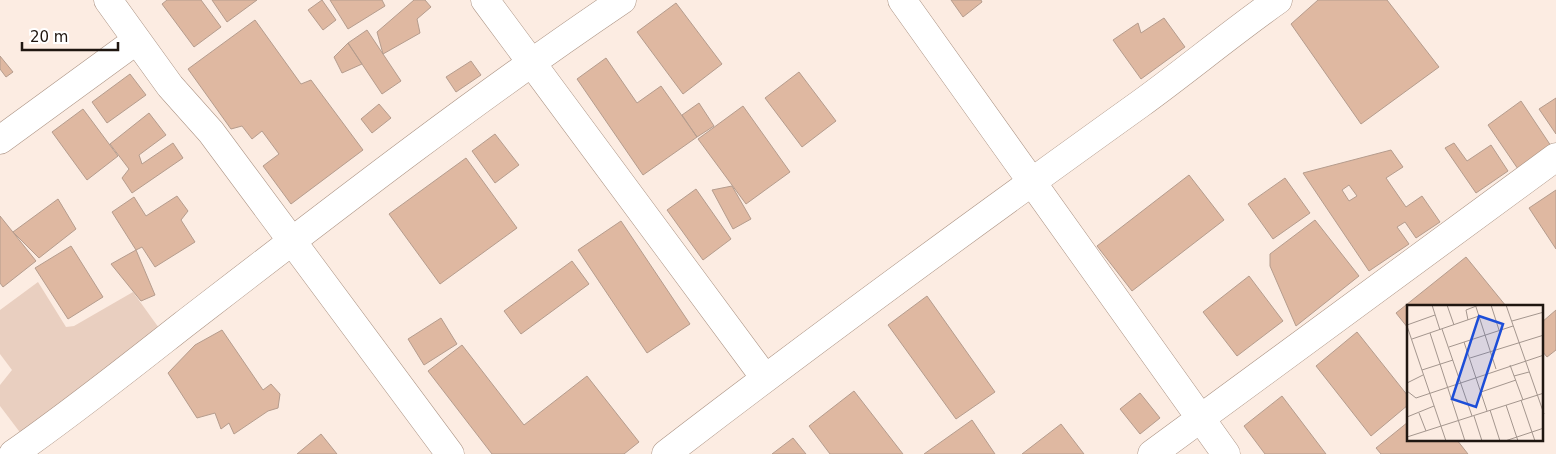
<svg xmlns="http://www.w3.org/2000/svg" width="1556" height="454" viewBox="0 0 1556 454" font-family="'DejaVu Sans',sans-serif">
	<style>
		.green { fill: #e9cfc0 }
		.building { fill: #dfb8a1; stroke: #b59c8d; fill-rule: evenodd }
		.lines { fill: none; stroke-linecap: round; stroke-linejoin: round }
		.street-casing { stroke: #ac9485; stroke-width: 29 }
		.street { stroke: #fff; stroke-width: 28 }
		.inset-road { fill: none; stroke: #a4968e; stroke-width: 1 }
		.view { fill: #1d4ed8; fill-opacity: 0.15; stroke: #1d4ed8; stroke-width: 2.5 }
		.inset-edge { fill: none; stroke: #1f1610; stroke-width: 2.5 }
	</style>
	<rect width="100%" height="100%" fill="#fcece2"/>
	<path class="green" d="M38,282L66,327L74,326L133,292L164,335L22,435L0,406V385L12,370L0,354V310Z"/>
	<path class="building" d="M167,0H201L221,27L194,47L162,4Z
		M212,0H257L227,22Z
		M322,0L336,20L323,30L308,10Z
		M330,0H382L385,6L348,29Z
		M414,0H425L431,7L417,19L420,33L383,54L377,32Z
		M951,0H981L982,2L963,17Z
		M1318,0H1387L1439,67L1361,124L1291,24Z
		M676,3L722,64L683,94L637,32Z
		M1164,18L1185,47L1141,79L1113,40L1138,23L1141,33Z
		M255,20L301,84L311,80L363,150L291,204L263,166L279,154L262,131L252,139L242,126L231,129L188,69Z
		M367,30L401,81L382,94L348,43Z
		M348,43L362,64L342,73L334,57Z
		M0,56L13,72L6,77L0,69Z
		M606,58L637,103L661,86L697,137L643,175L577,79Z
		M471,61L481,75L456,92L446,77Z
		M799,72L836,121L802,147L765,98Z
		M130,74L146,95L107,123L92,102Z
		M1556,98V134L1539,109Z
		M1521,101L1551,146L1518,169L1488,125Z
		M699,103L714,126L697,137L682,115Z
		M379,104L391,118L372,133L361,119Z
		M743,106L790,172L746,204L698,139Z
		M83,109L118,156L87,180L52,132Z
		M149,113L166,135L139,155L142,164L173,143L183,158L132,193L122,178L129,169L110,144Z
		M495,134L519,165L495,183L472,151Z
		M1454,143L1467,161L1491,145L1508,171L1476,193L1445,148Z
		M1391,150L1403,167L1386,178L1406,207L1422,196L1440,222L1416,238L1405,222L1397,227L1409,244L1369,271L1303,173ZM1349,185L1357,196L1349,201L1342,190Z
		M466,158L517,228L440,284L389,214Z
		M1189,175L1224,220L1132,291L1097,246Z
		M1285,178L1310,213L1273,239L1248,204Z
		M732,186L751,219L733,229L712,190Z
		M696,189L731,239L703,260L667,210Z
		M1556,190V249L1529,208Z
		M177,196L188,211L181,220L195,242L155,267L142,247L136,250L112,212L134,197L146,216Z
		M58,199L76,229L39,258L13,232Z
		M0,216L36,261L3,287L0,283Z
		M1315,220L1359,276L1296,326L1270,266V254Z
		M621,221L690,324L647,353L578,250Z
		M71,246L103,297L68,319L35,268Z
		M136,250L155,295L141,301L111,264Z
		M1466,257L1506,306H1408V328L1396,313Z
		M572,261L589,284L521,334L504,311Z
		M1249,276L1283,321L1237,356L1203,312Z
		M927,296L995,392L956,419L888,325Z
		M1556,310V350L1547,357L1542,351V322Z
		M441,318L457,344L424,365L408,339Z
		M222,330L263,390L271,384L280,394L278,408L268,411L234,434L229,423L221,429L215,413L197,418L168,373L195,345Z
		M1357,332L1408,396V405L1371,436L1316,366Z
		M462,345L524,425L587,376L639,442L624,454H492L428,371Z
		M854,391L903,454H830L809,426Z
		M1140,393L1160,418L1140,434L1120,409Z
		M1282,396L1326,454H1265L1244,426Z
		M972,420L995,454H924Z
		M1408,422V440H1457L1468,454H1381L1376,448Z
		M1061,424L1084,454H1022Z
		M321,434L337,454H297Z
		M793,438L806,454H772Z"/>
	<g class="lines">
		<g class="street-casing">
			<path id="street" d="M108,0L170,86L211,132L450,454
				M485,0L765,378
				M902,0L1226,454
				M0,140L137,40
				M13,454C72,413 127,369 183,325C327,214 471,102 622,0
				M666,454C822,334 981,218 1140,104C1187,70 1231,33 1278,0
				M1152,454L1556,157"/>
		</g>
		<use href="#street" class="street"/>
	</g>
	<g transform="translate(1407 305)">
		<rect width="136" height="136" fill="#fcece2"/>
		<path class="inset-road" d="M25,0L33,25M40,0L47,20M84,0L92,25M99,0L137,109M69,2L89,64M61,15L59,5L72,0M105,16L137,7M0,20L28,10M0,21L39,136M35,24L65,111M23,28L58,136M5,34L72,11M57,37L80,106M42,42L106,21M63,53L137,30M103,60L116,95M15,65L46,55M107,71L122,67M0,78L16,70M0,86L9,93L137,50M74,87L109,75M114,95L128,136M99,100L111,136M83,105L93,136M12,108L19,126M67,111L75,136M0,112L27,101M0,132L137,88M98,136L137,123"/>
		<path class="view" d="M72,11L96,19L69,102L45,94Z"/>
		<rect width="136" height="136" class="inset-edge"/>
	</g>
	<path d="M22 42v8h96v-8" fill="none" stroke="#1f1610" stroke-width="2.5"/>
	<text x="30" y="42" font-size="15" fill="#1f1610" stroke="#ffffff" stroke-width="4" paint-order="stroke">20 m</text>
</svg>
